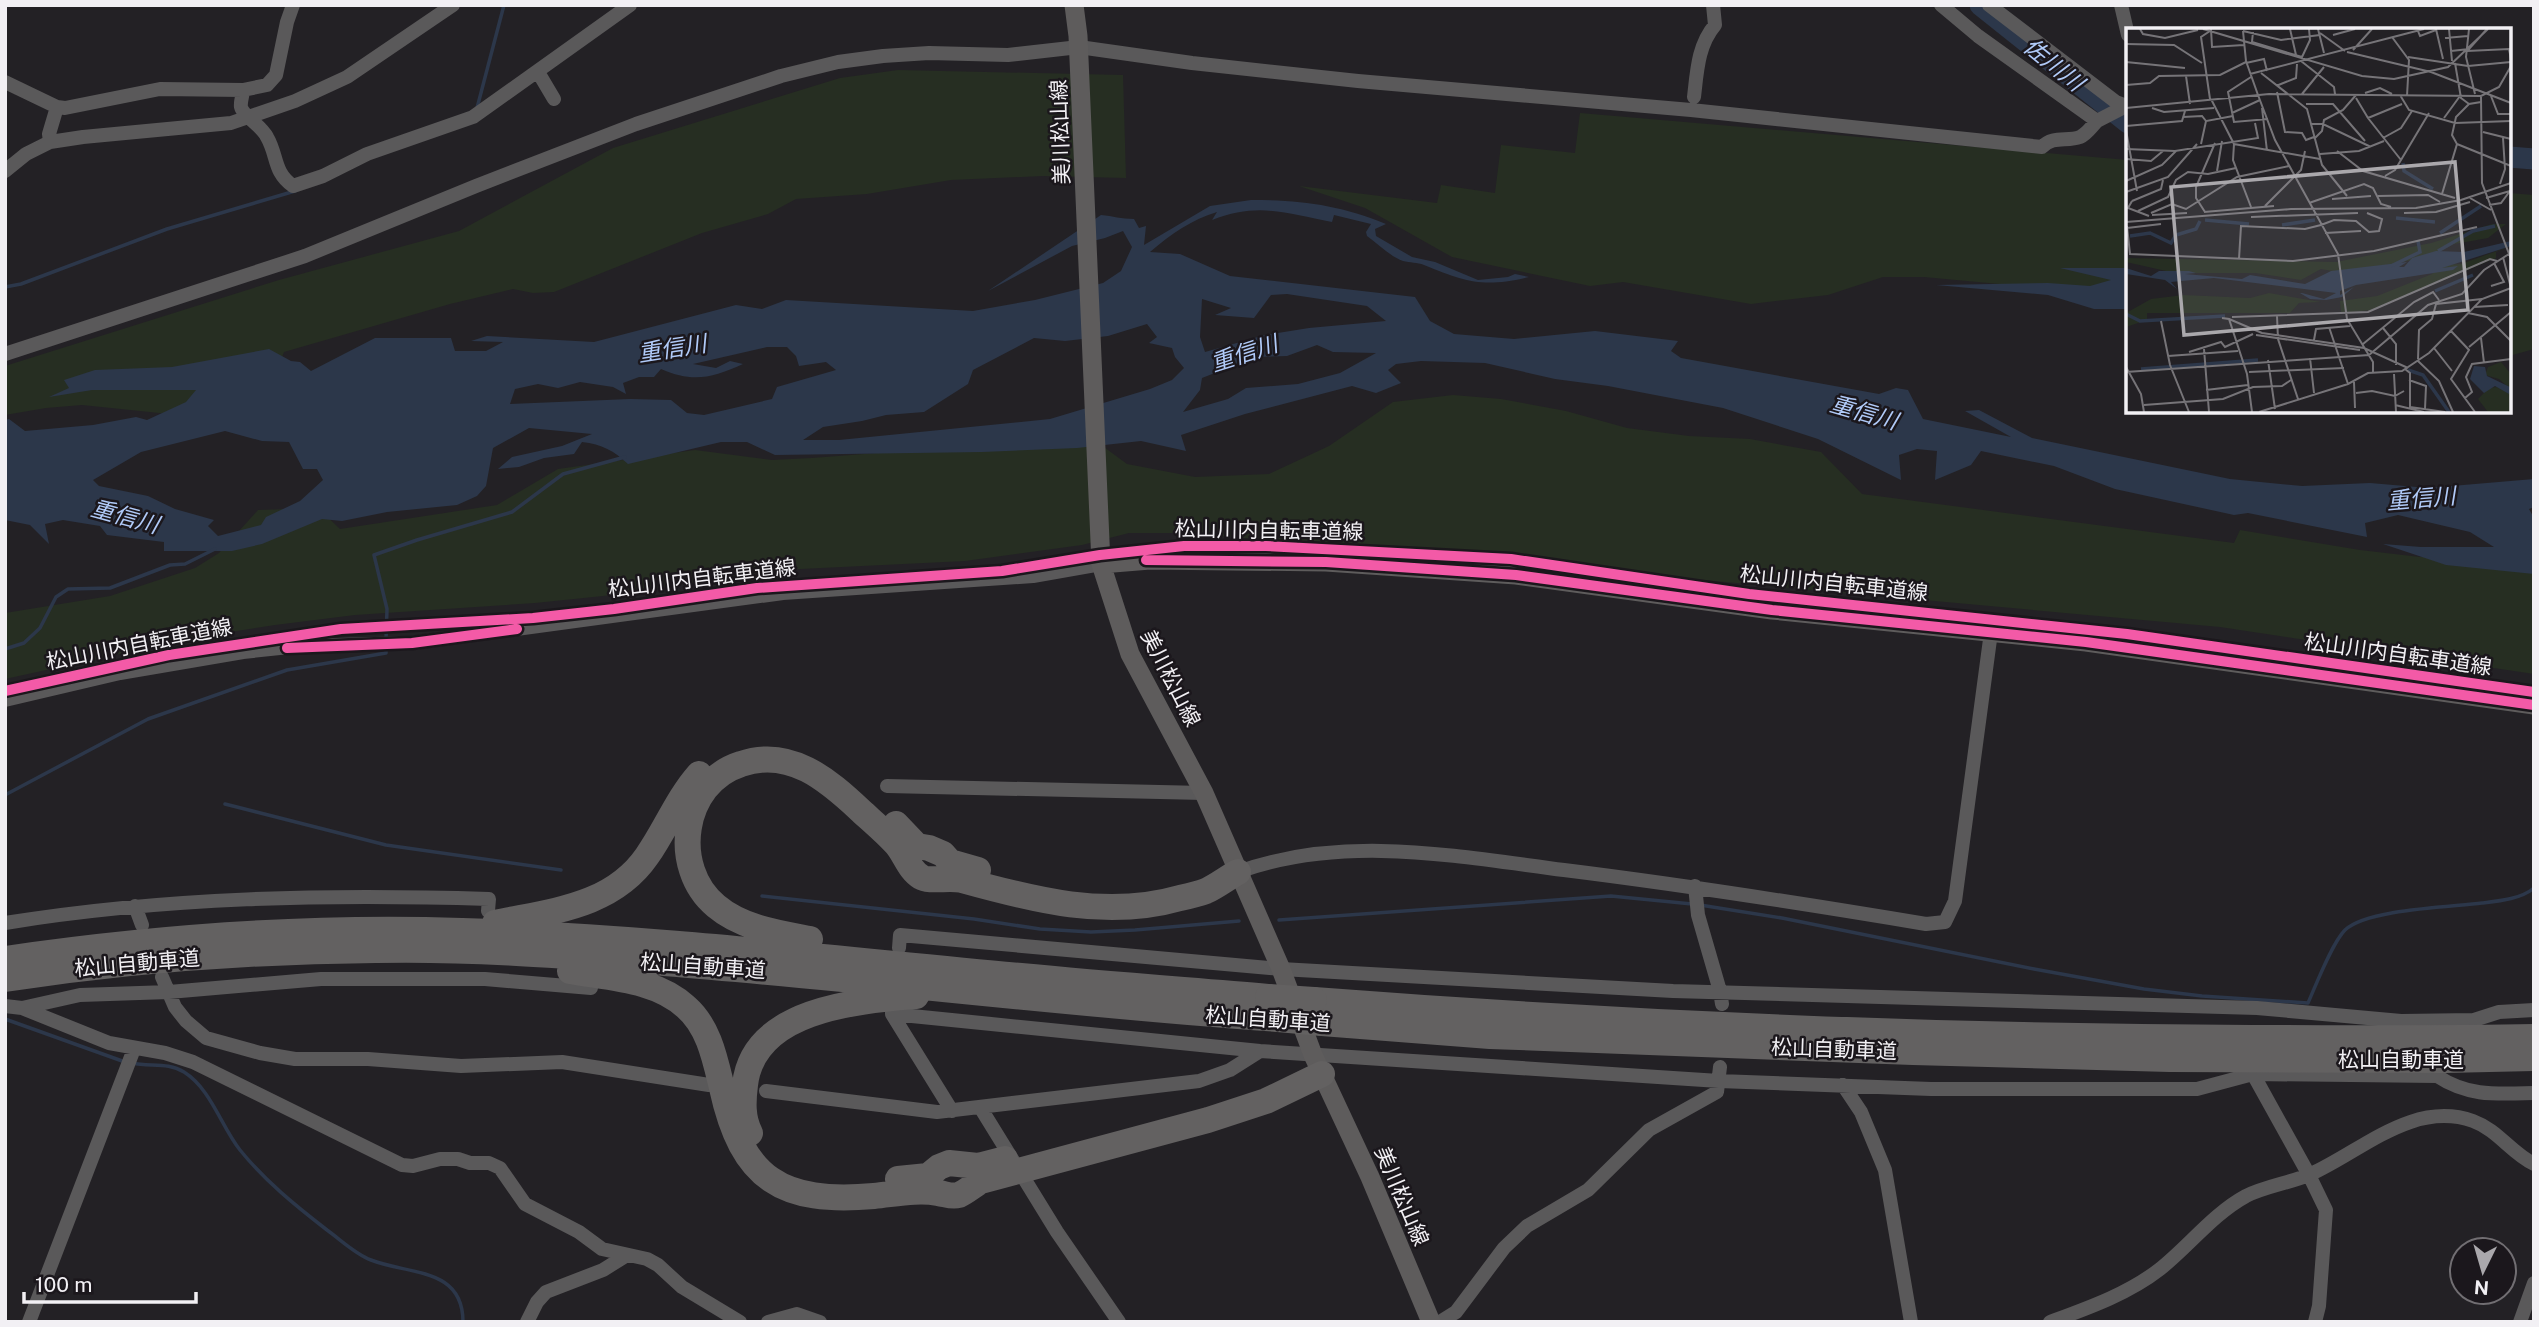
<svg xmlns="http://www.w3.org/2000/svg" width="2539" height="1327" viewBox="0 0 2539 1327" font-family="'Public Sans','Noto Sans JP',sans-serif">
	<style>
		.green { fill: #262e22 }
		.water { fill: #2c374a; fill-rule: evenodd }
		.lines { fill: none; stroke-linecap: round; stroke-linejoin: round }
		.stream { stroke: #2c374a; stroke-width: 3.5 }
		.river { stroke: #2c374a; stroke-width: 21 }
		.street { stroke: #5a595a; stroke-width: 14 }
		.secondary { stroke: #5e5c5c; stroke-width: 19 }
		.highway { stroke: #636161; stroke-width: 26 }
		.highway-bridge { stroke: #636161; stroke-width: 26 }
		.cycleway-casing { stroke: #1b171c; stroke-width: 15 }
		.cycleway { stroke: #f35aa7; stroke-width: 10 }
		.labels { text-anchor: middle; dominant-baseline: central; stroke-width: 5; stroke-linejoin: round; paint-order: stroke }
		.street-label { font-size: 21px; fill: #f2f0f4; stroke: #1b171c }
		.water-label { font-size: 23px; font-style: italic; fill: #b0caf8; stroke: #1b171c }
		.inset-river { fill: none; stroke: #2c374a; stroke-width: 3.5 }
		.inset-road { fill: none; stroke: #767478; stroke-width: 2 }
		.view { fill: #aaa8ac; fill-opacity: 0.15; stroke: #aaa8ac; stroke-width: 3.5 }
		.inset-edge { fill: none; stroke: #f2f0f4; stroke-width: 3.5 }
	</style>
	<rect width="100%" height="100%" fill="#232125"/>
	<path class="green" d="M898,70L1123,75L1126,178L1043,176L951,180L867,194L796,199L768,214L702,233L554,292L533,293L513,289L450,304L284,352L275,375L198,417L82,405L46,408L5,415V366L279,280L459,231L613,148L840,78Z
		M1580,113L2128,160V296L1924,277H1883L1828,295L1751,304L1623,282L1590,286L1452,257L1365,208L1299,186L1437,203L1441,185L1495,193L1501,145L1575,153Z
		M2509,193L2534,195V349L2509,356Z
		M1453,395L1501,399L1566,411L1627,428L1689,436L1750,439L1821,452L1862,494L2234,543L2240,530L2360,550L2420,557L2534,555V674L2220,627L1188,533H1129L1082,545L965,561L780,570L603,596L535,603L355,615L275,625L198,637L5,679V613L110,596L195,568L219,553L258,510L318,508L340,529L497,505L558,469L695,450L772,460L812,458L916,450L1078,428L1127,464L1195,477L1269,474L1329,446L1393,402Z"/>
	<path class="water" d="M1251,200C1300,200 1340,205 1386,224L1375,229L1376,236L1412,257L1435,262L1478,280L1508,277L1515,274L1529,277C1483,288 1466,282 1424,265C1417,262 1410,263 1403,261C1391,257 1378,244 1367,236L1366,232L1371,224L1334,215L1332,222C1286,213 1258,202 1212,220L1217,212C1191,220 1171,234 1150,252L1180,254L1230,276L1415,297L1430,321L1454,334L1514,339L1595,331L1678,341L1671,351L1681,358L1879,394L1896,388L1908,390L1923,419L2011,437L1965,411L1979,410L2032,438L2230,479L2302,486L2370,483L2428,488L2534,479V507L2529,509L2534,518V574L2446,565L2383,544L2421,547H2494L2470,532L2398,515L2365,523L2367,537L2248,513L2234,515L2115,489L2054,466L1981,451L1971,465L1935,480L1937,451L1917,449L1899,455L1901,480L1818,439L1723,408L1608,386L1555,379L1485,363L1421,361L1396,364L1388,370L1401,383L1376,393L1352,386L1245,414L1181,435L1186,451L1141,441L1077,448L982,452L775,455L747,442H721L628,464C614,451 602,444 582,442L574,454L544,458L519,467L498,469L512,457L562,446L592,434L529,428L493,448L486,486L477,496L457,505L387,512L342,521L322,519L262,544L232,551H164V542L107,535L100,526L63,520L45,524L49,544L30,525L5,520V420L9,419L25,431L93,425L136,417L147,420L186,402L196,390H92L49,397L69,388L64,380L95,370L172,367L269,349L291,361L300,362L311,371L375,338H451L455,351H486L503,342L471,341L487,336L594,342L736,305L762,309L786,300L973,311L1035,300L1103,283L1121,271L1132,247L1123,231L1105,238L1072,246L988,291L1101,215C1113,216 1121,219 1134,219L1139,228L1146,226L1144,245L1210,206ZM1287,294L1367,306L1386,321L1309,328L1265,335L1205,352L1200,337L1202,299L1231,308L1215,315L1254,318L1271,295ZM1147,324L1157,337L1149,343L1172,348L1175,357L1184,368L1172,380L1150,389L1050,419L839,440H803L823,427L862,421L886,415L924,412L968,384L973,370L1034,338L1065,341L1108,336ZM1317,345L1333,352L1376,353L1340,373L1298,384L1246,388L1228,399L1183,412L1200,390L1202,378L1256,357L1287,356ZM767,347H787L796,356L799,366L826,362L836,370L777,387L772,399L704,415L687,413L671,400L630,399L510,404L515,389L538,384L558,388L580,382L613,387L626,394L623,383L639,377H654L661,369C693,383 712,378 743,364L730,361L716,368L693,364ZM225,431L262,441L289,442L303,469H317L323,480L300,501L266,517L261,525L218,536L208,526L214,520L175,509L148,496L99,486L93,480L141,452Z
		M2060,268H2128V309H2094L2048,295L1936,285L2048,283L2090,286L2111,280Z"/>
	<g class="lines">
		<path class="stream" d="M477,108L504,5
			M5,287L21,284L167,229L295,191
			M386,640L387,609L374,555L417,540L512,512L563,474L625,457
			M5,649L24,643L40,628L56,597L68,589L110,588L170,565L185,564L215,549
			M5,795L148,719L287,670L386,653V648
			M225,804L386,845L561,870
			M762,896L974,919L1040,929L1091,932L1135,930L1239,921
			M1700,905L1782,918L2034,969L2144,989L2202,996L2308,1003C2316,985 2332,943 2345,930C2367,909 2451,907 2482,903C2499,901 2521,899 2534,888
			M1279,920L1611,896L1692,904
			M5,1019L125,1062
			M132,1063C150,1067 168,1062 184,1072C211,1089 221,1126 240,1150C265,1181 296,1206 327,1230C341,1240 355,1254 371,1260C409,1275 463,1267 463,1322"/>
		<path class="river" d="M1980,5L2128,123
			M2509,157L2534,159"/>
		<path class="street" d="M1941,5L1978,36L2097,121L2128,105
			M1989,5L2116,102L2124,105
			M2121,5L2128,35
			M538,72L554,99
			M5,82L57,107L65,108L160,89L243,90L267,85L276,75L287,22L293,5
			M243,90C243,95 240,102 241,107C243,116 262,126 267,137C278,156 273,172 293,186L323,176L367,154L473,117L630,5
			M1694,97C1697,71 1698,45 1715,25L1713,5
			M50,142L49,134L57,107
			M5,171L26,154L50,142L83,137L231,123L295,101L347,77L453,5
			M5,354L305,256L476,186L636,124L781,76L838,62L883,56L929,53L1008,55L1079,47L1192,63L1358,81L1691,110L2042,147C2053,135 2067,142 2080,137C2087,134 2092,126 2097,121
			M5,700L120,673L243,652L299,646L412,643L783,593L1033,576L1101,564
			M887,786L1204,793
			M1238,872C1344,834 1455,856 1564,870C1685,885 1806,904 1926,924L1945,922L1955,901L1991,632
			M1695,886L1698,915L1720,991L1722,1004
			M135,906L142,925
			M5,923C166,897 327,894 489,899L488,911
			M899,948L900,935L1281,969L1673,991L2257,1008L2401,1021L2474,1020L2499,1012L2534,1010
			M162,977L175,1007L186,1021L206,1038L260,1053L295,1059H368L461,1066L562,1062L709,1085
			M5,1006L22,1008L80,995L169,992L321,979H485L591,988
			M22,1008L109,1043L165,1053L193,1062L402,1165L413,1166L440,1159H458L470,1163H489L500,1168L525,1204L579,1232L602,1249L647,1259L658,1265L682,1287L740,1322
			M892,1010V1014L952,1111
			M892,1014L1260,1051L1719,1081L1931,1089H2197L2253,1074L2437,1076C2469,1097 2497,1094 2534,1093
			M2253,1074L2309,1175L2326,1210L2319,1306L2315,1322
			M1843,1085L1861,1112L1885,1170L1911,1322
			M766,1091L937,1112L1199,1081L1230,1070L1260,1051
			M980,1107L1057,1232L1119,1322
			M29,1322L134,1049
			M527,1322L537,1302L546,1292L603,1270L627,1255
			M768,1322L797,1314L820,1322
			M1440,1322L1456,1312L1504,1248L1527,1226L1588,1190L1649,1130L1717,1092L1720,1067
			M2050,1322C2088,1308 2128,1294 2160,1269C2189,1246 2213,1214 2246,1196C2266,1186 2290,1183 2311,1174C2362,1151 2413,1100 2473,1121C2498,1130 2511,1153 2534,1164
			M2520,1322L2534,1283"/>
		<path class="secondary" d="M1074,5L1078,36L1101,564L1130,654L1204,793L1281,969L1313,1055L1370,1177L1431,1322
			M1101,564L1150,560L1326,562L1516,575L1772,610L2086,642L2534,705"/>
		<path class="highway" d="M896,824L917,846L929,848L943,854L950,862L978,870
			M495,923C551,911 612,907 647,856C666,829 677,799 699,774
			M810,939C778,933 742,928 716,906C670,868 681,783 741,764C790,747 828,780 861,811C873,822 885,832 896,844C905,854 909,870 921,877C929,882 950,877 962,880C1034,900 1107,919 1180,898C1189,896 1198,894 1206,891C1217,886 1227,878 1238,872
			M5,959C156,937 310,926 462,931C649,937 835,959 1021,976C1103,984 1186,990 1268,997
			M570,971C609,978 656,979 686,1007C709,1027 715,1059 722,1088C742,1180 782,1204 874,1196C895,1194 918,1189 938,1193C946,1194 951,1197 959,1195C966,1192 974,1185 981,1181L1208,1120L1266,1101L1322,1074
			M5,979C128,960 252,951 376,950C472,948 569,956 664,963C869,979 1073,1005 1278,1019
			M1314,1000C1626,1024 1939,1037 2252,1038C2346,1038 2440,1039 2534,1037
			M1322,1023L1490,1036L1913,1052L2170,1059L2445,1060L2534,1058
			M750,1133C742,1118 743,1101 745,1085C753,1009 857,1001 916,996
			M898,1179L928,1176L939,1167L949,1163L978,1166L1005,1159"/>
		<path class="highway-bridge" d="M1268,997L1314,1000
			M1278,1019L1322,1023"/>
		<g class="cycleway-casing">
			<path id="cycleway" d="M1146,560L1326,562L1516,575L1772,610L2086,642L2534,705
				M287,648L412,643L517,629
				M5,691L169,655L341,629L533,618L614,609L757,588L1002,571L1100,555L1184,546H1266L1511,559L1749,594L2127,634L2534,692"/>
		</g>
		<use href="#cycleway" class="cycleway"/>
	</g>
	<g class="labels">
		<g class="street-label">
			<text transform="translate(1060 132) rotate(-92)">美川松山線</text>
			<text transform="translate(1269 530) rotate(1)">松山川内自転車道線</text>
			<text transform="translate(702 578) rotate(-7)">松山川内自転車道線</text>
			<text transform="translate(1834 583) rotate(6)">松山川内自転車道線</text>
			<text transform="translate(139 644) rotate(-11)">松山川内自転車道線</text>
			<text transform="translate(2398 654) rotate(8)">松山川内自転車道線</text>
			<text transform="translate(1171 678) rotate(63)">美川松山線</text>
			<text transform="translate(137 963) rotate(-5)">松山自動車道</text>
			<text transform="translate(703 966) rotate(4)">松山自動車道</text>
			<text transform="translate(1268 1019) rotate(4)">松山自動車道</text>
			<text transform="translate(1834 1049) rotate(2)">松山自動車道</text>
			<text x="2401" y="1059">松山自動車道</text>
			<text transform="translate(1402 1196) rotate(67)">美川松山線</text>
		</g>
		<g class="water-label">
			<text transform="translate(2054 64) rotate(39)">佐川川</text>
			<text transform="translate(672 348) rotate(-9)">重信川</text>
			<text transform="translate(1244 353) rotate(-18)">重信川</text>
			<text transform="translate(1864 412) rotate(16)">重信川</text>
			<text transform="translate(2421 498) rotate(-5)">重信川</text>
			<text transform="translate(125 516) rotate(15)">重信川</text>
		</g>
	</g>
	<g transform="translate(2126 28)">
		<rect width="385" height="385" fill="#232125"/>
		<path d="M366,196H380L362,210L323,217L308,228L217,245L195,241L175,252L129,245H49L0,234V230L210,234L305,215ZM385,218L370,224V230L247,282L215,285L214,273L251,268L306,246L311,237L335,236ZM143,265L195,274L173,275L164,285H21V292L0,299V285L25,271L58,267L124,270ZM375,334L384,345L385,337V384H362L352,371L363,360L371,359L382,365L383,360L373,351L359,347L362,339Z" fill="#262e22"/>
		<path d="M385,213V218L316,240L332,238L327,242L230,257L214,263V267L228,259L216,269L200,272L184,271L174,265L168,266L174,265H176L198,271L210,265L88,250L45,254L51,261L39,252L0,246V240L25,248L33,243H63L70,245L59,246L116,251L124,247L179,256L205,243L281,234L273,239H278L286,230L310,223L338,224ZM348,338L359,339L361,348L384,359L383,366L369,358L358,365L344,351Z" fill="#2c374a"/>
		<path class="inset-river" d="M277,135L278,143L307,161M270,190L309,194M79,192L123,196M156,197L189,192M314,205L355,178M4,208L24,205L45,215L50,207L70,201L74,193M312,223L347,203L369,198M265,238L294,224L292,213M309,263L347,247M0,286L14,293L99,288M15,341L132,332M282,342L297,347L323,384"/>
		<path class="inset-road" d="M14,1L17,6L39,10L72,2M77,1L236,48L268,51L322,39L362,1M85,1L86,19L118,17M164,1L170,27M192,1L198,25M310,1L317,31M323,1L326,33M343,1L340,29L349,66M84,3L75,9L84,71M117,3L155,12L194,7M117,3L120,33L132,67M292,3L294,8L310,2M127,4L126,14L176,29L184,12L183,1M194,5L219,23M207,7L229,1M266,9L283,32L281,68M319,10L342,8M0,16L48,17L76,35M227,22L246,1M325,23L343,21L361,1M341,23L383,21L385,31M221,24L305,44L385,75M282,29L342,38L385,34M175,33L208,59L209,66M0,34L59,40M120,35L138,31L141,43M329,35L335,70L343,76M135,45L181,81L196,137L221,168M124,46L298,1M60,48L64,76M125,49L102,64L108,94L142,91M0,57L24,55L33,48L94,47L120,34M150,58L170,50L171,36M151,64L159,104L176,105L180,112L188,109M239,65L254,60L266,66M176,66L198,39M132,67L149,112L212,226L221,291L247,334V344M274,67L283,82L329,95L385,93M355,68L356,155L385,231M365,68L372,86H385M230,70L242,90M85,71L108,116L194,131M180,76H207L239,113M0,80L143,66L355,68L373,59L385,38M26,80L38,84L88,80M136,80L141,123M106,85L134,72M57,89L76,88L80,93M318,90L334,68M185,96H197L245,119M0,98L56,93L59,83M0,102L11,163M357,104L385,111M257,110L275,100L286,83M188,111L196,103L198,92L217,82L230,67M75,116L80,93L107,88M108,116L107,132L125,179M331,116L385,138M0,121L49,123L132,110L129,95M211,123L237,143L329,170M194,126L233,123L258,113M0,131L25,133L37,123M275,132L242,90L276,76M91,143L96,113M259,148L269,142L303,85M0,153L36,137L50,123M374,156L379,141L377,110M0,164L42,149L71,116M316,166L331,116L326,107L330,89L343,76L355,74M252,168L302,167L314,174M344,170L365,182M360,170L384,163M206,171L245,168M6,173L35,161L37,152M6,173L2,180L23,188M183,175L238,156L247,160L255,176L265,179M363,177L375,175L384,163M139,178L175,142L179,123M12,183L42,169L50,152L62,144L82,146L110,140M78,184L148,178M79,184L70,170V159L89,115M25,185L46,176L60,181L111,149L163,138M278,185L310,184L344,174M26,187L61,185M125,189L232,185M0,194L165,181L290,180L335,172L385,155M195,197L208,192L230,193L243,204L253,203L256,191L241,185M1,198L4,226L167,233L248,223L351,199M1,200L35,196M199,205L235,203M377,229L385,260M113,231L115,198L179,201L195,197M365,258L378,254L368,235M348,279L382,277M342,285L361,289L385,313M151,288L152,311L172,371M106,289L242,284L364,231L371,233M96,290L103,291L121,346L126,384M103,291L136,305L238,320L282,340M35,293L44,337L63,384M203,299L222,356M257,300L270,316V337M325,303L343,322L325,351L349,384M130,307L234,322M355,310L358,335M188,312L190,301L224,298M237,316L288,274L307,264L313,272M343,319L385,284M308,320L326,343M78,321L83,384M63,324L95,314L99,319L127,306M42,328L112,323M184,330L188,365M292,331L293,302L306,291L310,276L356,271M142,332L149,381M292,333L313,353L327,384M0,339L15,366L18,384M279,341L284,345V380M0,344L243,327L302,277L336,266L358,242L383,226M123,344L218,340M268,346L270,384M283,352L300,358L299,381M228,354L229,380M80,362L122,357M230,365L246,363L269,368L278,363M339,370L346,364L340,349L346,336L385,331M18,377L97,371L127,359L156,358L165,352M269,377L298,384M284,379L319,384M133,384L222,356L242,345L276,343L303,325L356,271L385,260"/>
		<path class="view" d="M329,134L342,282L58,307L45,159Z"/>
		<rect width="385" height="385" class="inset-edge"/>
	</g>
	<rect width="2539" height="1327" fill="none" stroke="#f2f0f4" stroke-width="14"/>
	<g transform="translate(2483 1271) rotate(185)"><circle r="33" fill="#1b171c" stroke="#716e72" stroke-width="2"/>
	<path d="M0-5L12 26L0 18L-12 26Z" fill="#aaa8ac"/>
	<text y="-10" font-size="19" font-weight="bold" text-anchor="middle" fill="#f2f0f4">N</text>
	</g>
	<path d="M24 1292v10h172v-10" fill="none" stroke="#f2f0f4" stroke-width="3.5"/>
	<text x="35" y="1292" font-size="21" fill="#f2f0f4" stroke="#1b171c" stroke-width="5" paint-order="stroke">100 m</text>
</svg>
